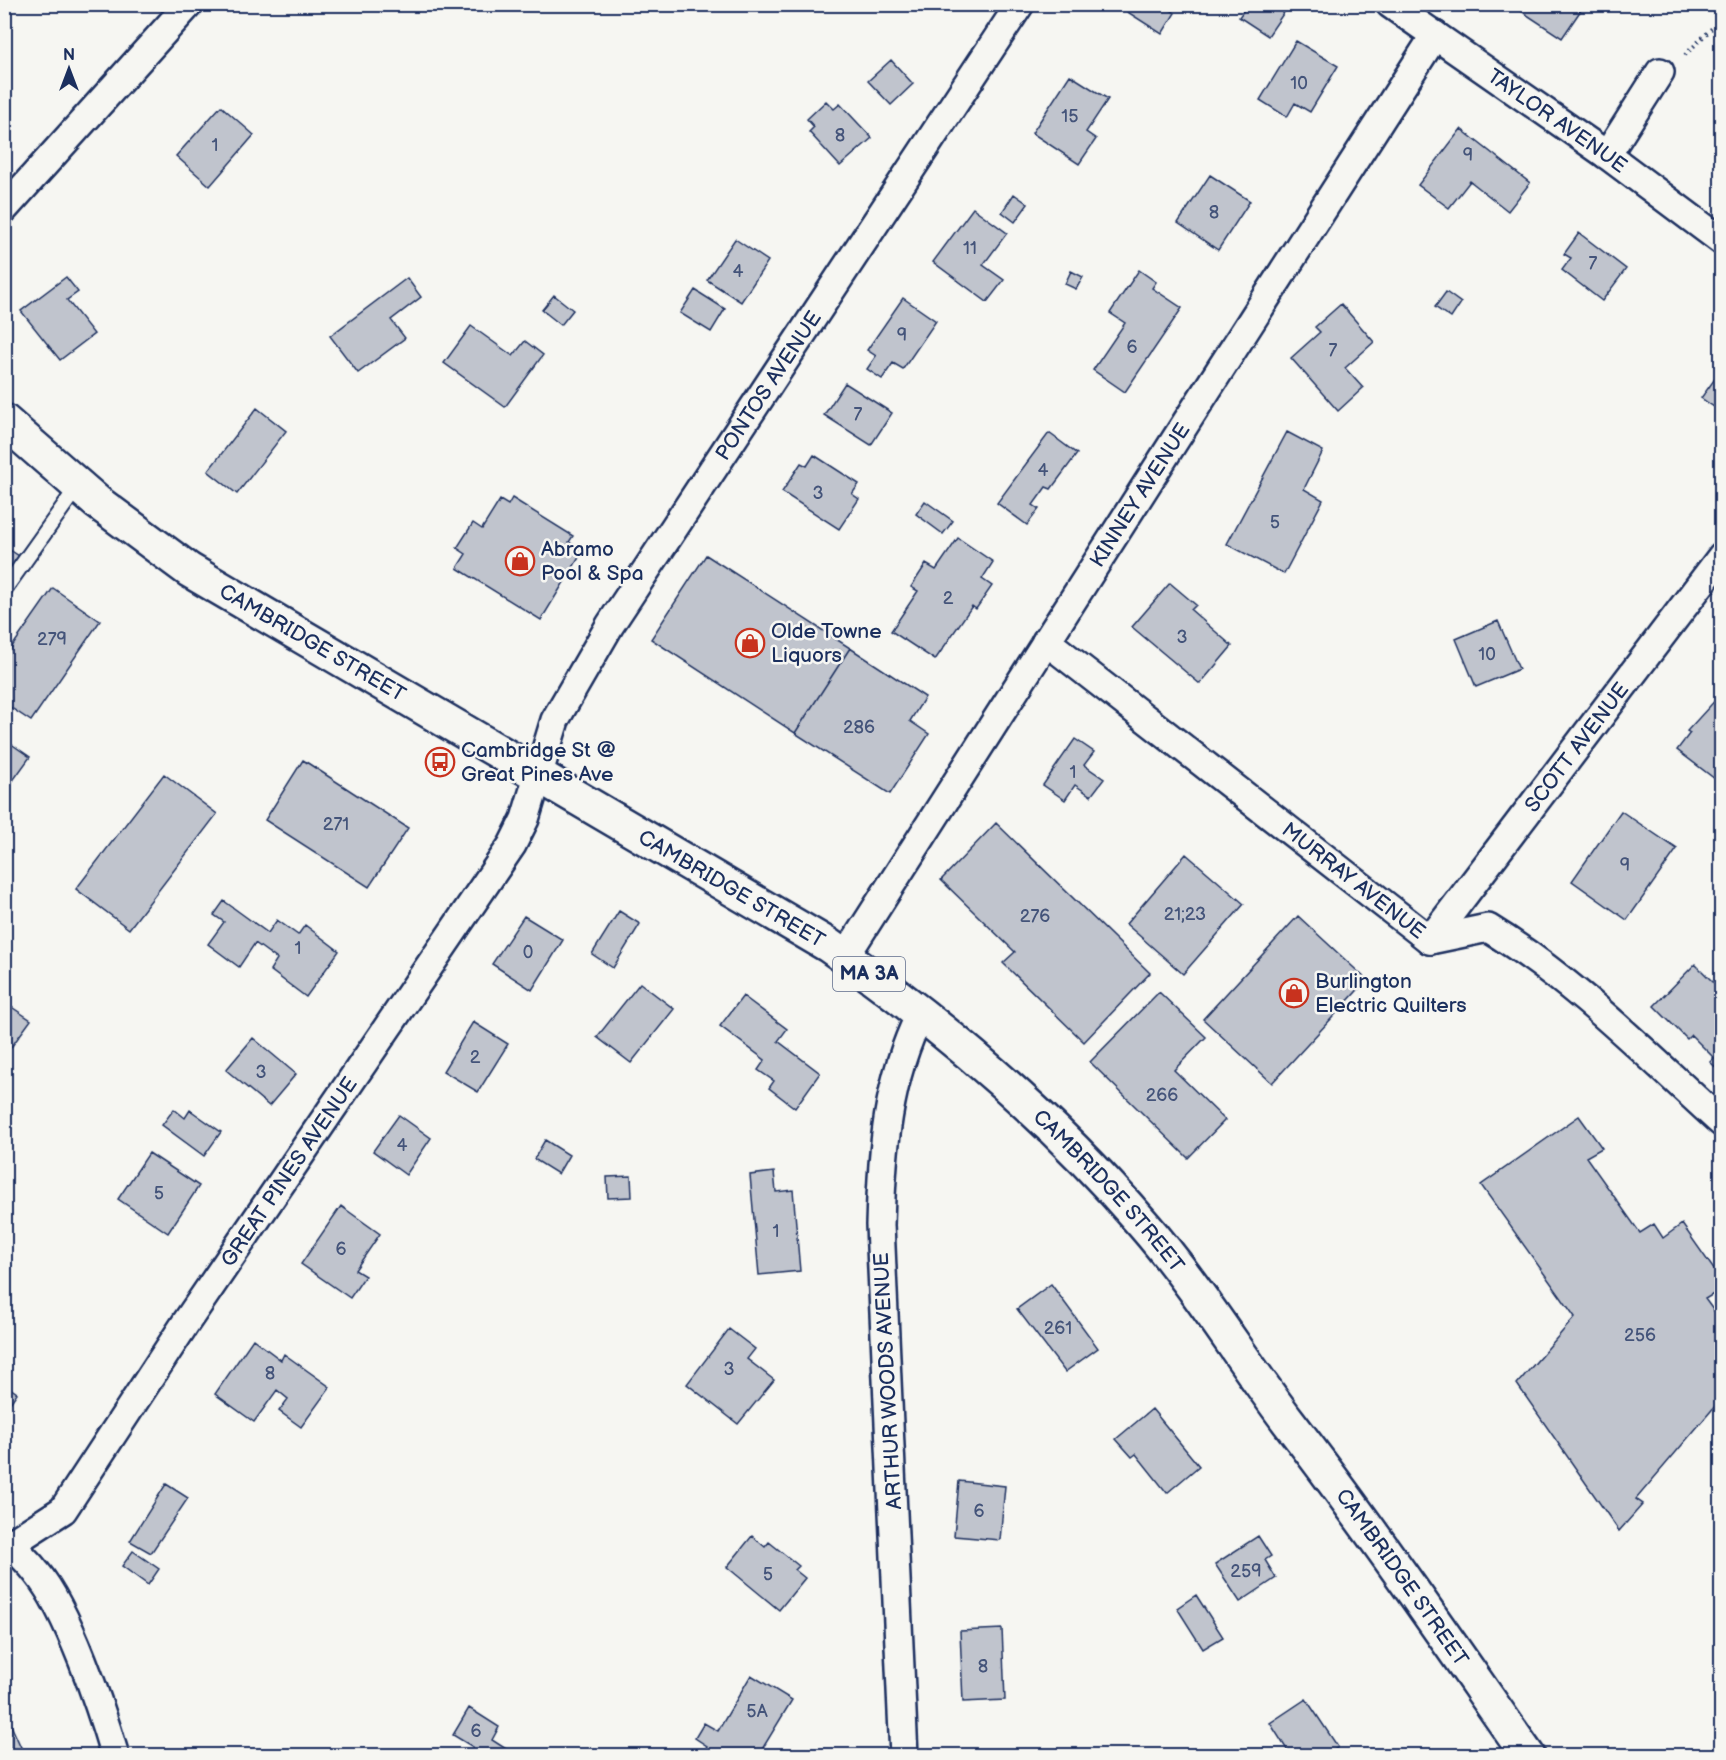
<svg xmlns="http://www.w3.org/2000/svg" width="1726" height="1760" viewBox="0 0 1726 1760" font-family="'Balsamiq Sans',sans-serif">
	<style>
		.building { fill: #c0c4cd; stroke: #1b2f5e; stroke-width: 1.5 }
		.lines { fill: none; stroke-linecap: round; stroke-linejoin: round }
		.lane-casing { stroke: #1b2f5e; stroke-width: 18 }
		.street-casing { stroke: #1b2f5e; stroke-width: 32 }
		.primary-casing { stroke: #1b2f5e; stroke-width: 38 }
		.path { stroke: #1b2f5e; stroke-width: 4; stroke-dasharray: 1.5 4.5; stroke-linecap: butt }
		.lane { stroke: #f6f6f2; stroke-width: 14 }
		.street { stroke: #f6f6f2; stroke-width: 27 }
		.primary { stroke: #f6f6f2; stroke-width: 33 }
		.labels { text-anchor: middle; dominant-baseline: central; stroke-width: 5; stroke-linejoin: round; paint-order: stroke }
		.number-label { font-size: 18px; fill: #44547a }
		.shield { fill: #f6f6f2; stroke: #5d6b8a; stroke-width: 1.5 }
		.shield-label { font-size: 20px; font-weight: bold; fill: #1b2f5e }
		.street-label { font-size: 21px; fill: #1b2f5e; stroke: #f6f6f2 }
		.poi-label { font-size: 21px; fill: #1b2f5e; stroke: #f6f6f2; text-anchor: start }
	</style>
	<rect width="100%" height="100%" fill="#f6f6f2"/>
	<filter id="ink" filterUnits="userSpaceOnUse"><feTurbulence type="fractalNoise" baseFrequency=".0167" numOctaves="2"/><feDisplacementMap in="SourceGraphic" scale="12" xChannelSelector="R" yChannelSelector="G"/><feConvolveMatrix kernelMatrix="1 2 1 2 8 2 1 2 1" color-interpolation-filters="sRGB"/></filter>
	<g filter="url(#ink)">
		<path class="building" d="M1115,4H1162L1175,13L1162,34Z
			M1248,4H1276L1285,11L1268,36L1239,17Z
			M1521,4H1580L1583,7L1562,38L1518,9Z
			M1296,41L1338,66L1310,112L1295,103L1287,117L1260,100Z
			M891,60L913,84L891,105L868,81Z
			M1070,75L1108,99L1086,132L1096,139L1079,164L1032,133Z
			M826,101L834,109L840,104L872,138L840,166L809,132L814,127L807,119Z
			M221,106L254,135L210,186L176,156Z
			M1461,129L1530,183L1508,211L1470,181L1449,208L1418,185Z
			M1210,175L1250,201L1218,250L1178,223Z
			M1014,194L1028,204L1015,222L1002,212Z
			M973,208L1007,233L983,265L1004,280L987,302L933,262Z
			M1579,233L1626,269L1602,301L1562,270L1571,258L1564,254Z
			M735,239L768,261L741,302L707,280Z
			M1139,270L1156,282L1152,288L1182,308L1125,392L1093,370L1125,323L1110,313Z
			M1071,271L1083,277L1076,289L1065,284Z
			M66,277L78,292L67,300L94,334L60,360L21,311Z
			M407,278L421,297L391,320L405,338L358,373L330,336Z
			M695,290L725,309L711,332L680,313Z
			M1446,292L1461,303L1451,318L1435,307Z
			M554,295L573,310L561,325L542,310Z
			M903,298L936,321L903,369L893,363L882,379L867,369L876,356L867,350Z
			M1341,304L1374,342L1345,368L1363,388L1338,411L1291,358L1320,332L1315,327Z
			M471,326L513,356L525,341L543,355L505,407L444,363Z
			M1722,369V403L1717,409L1701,398Z
			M845,383L892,413L871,445L824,415Z
			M257,408L286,431L237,494L208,471Z
			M1287,432L1323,451L1304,489L1323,500L1284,574L1227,544Z
			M1049,433L1077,454L1051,489L1046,487L1033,505L1039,509L1027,525L997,503Z
			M814,455L859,484L852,494L859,499L839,529L782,492L801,463L807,466Z
			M512,498L573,536L569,542L583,551L541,620L457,568L466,554L457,548L473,523L482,529L500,500L508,505Z
			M925,501L953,521L943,534L916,514Z
			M958,538L993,562L982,579L992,586L976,609L972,606L935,660L891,631L918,591L911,587L926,564L936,570Z
			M4,546L19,556L4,578Z
			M706,555L850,648L795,733L651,639Z
			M1170,583L1196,605L1191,610L1232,646L1200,684L1132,627Z
			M53,588L100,621L31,721L4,703V658Z
			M1498,621L1519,669L1476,687L1456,639Z
			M850,648L925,697L910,721L929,734L890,794L795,733Z
			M1720,695L1722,771L1715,779L1677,750L1690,733L1687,731Z
			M4,739L30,757L4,793Z
			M1075,739L1094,752L1084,765L1104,779L1091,796L1075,785L1065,800L1043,785Z
			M303,760L408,828L369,887L265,820Z
			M164,774L217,814L129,929L76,889Z
			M1621,811L1677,849L1627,920L1572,881Z
			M996,823L1150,973L1084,1042L1003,963L1015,952L941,880Z
			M1186,854L1244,904L1183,974L1126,924Z
			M224,901L268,933L277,920L298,935L305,925L339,951L306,997L270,970L277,959L255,943L239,967L208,944L224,922L214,915Z
			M619,911L640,924L613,968L592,954Z
			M524,916L563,940L532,990L492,964Z
			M1298,916L1367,980L1272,1083L1203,1019Z
			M1695,964L1722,991V1073L1710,1062L1714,1058L1691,1035L1687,1039L1654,1006Z
			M640,983L674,1009L631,1063L597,1037Z
			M1159,992L1206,1037L1174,1070L1225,1120L1188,1158L1090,1062Z
			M743,996L787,1029L778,1041L820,1073L795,1108L769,1088L774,1081L758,1070L765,1060L720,1026Z
			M4,1002L31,1020L4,1057Z
			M473,1022L508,1044L478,1092L443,1071Z
			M253,1038L296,1074L269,1106L226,1070Z
			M174,1109L185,1118L190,1110L221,1132L204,1156L162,1125Z
			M399,1115L431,1138L406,1175L373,1151Z
			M1579,1116L1602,1148L1586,1157L1640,1233L1654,1224L1663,1238L1682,1224L1722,1281V1289L1705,1299L1722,1322V1398L1636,1499L1643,1504L1619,1531L1517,1384L1575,1317L1481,1185Z
			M545,1140L569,1155L558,1174L534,1159Z
			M149,1153L199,1186L168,1233L118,1199Z
			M774,1172L776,1192L793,1190L800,1271L759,1275L750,1175Z
			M631,1176L632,1197L608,1198L607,1177Z
			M341,1206L380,1234L355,1270L365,1276L350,1298L301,1264Z
			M1051,1284L1098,1348L1065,1372L1017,1309Z
			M729,1329L755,1349L747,1359L774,1380L738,1424L687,1384Z
			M253,1339L281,1360L284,1354L330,1387L301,1427L279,1411L288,1399L277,1390L254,1422L215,1394Z
			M4,1384L17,1393L4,1412Z
			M1152,1409L1199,1466L1167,1493L1136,1454L1132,1457L1116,1439Z
			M959,1481L1005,1486L1000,1540L954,1536Z
			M166,1484L188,1498L151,1553L130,1541Z
			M752,1536L765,1547L769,1542L799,1566L795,1570L805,1578L779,1610L727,1567Z
			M1258,1536L1271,1556L1265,1560L1276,1578L1240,1602L1215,1564Z
			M133,1551L159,1569L148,1585L122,1566Z
			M1196,1595L1223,1637L1203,1649L1177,1608Z
			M1002,1629L1005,1700L963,1702L960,1631Z
			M751,1675L792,1700L758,1756L752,1752L750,1756H708L703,1752L707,1746L695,1738L704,1723L718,1731Z
			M1306,1699L1338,1747L1326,1756H1291L1270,1723Z
			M469,1708L499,1727L492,1740L517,1756H467L473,1747L453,1735Z
			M4,1710L25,1756H4Z"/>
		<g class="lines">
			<g class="lane-casing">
				<path id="lane" d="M4,590L78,486"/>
			</g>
			<g class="street-casing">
				<g id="street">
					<path id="s1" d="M1390,4L1607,155L1722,241"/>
					<path d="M1607,155L1660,72"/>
					<path d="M4,209L189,4"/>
					<path id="s2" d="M1046,641L1430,940"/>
					<path id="s3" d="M1430,940L1722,556"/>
					<path d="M1430,940L1488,928C1575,981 1647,1055 1722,1123"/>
					<path id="s4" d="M845,957C1040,649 1238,342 1435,35"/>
					<path d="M4,1540C16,1550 28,1561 37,1573C68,1610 101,1708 115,1756"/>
					<path id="s5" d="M4,1548L63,1510L185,1324L512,845L525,819L555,720L610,625L1020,4"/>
					<path d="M904,1756L880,1225C882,1151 887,1080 921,1013"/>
				</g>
			</g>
			<g class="primary-casing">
				<g id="primary">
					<path id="s6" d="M4,421L97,502L189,570L828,945C944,1026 1051,1117 1143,1224C1197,1286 1239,1356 1288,1421C1372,1530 1449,1643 1528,1756"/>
				</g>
			</g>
			<path class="path" d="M1685,55L1722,18"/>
			<use href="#lane" class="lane"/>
			<use href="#street" class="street"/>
			<use href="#primary" class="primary"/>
		</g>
	</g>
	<defs>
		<g id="shop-ring" transform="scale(1.5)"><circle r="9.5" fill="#f6f6f2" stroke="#c8321e" stroke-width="1.5"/><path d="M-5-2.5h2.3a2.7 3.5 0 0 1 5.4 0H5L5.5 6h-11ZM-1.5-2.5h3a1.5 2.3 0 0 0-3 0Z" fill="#c8321e"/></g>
		<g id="bus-ring" transform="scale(1.5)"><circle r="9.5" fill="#f6f6f2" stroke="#c8321e" stroke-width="1.5"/><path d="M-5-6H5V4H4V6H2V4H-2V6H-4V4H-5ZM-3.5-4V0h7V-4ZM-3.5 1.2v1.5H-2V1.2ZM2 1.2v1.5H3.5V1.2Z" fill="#c8321e"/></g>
	</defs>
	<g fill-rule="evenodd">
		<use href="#shop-ring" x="520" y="561"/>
		<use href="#shop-ring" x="750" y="643"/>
		<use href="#bus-ring" x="440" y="762"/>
		<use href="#shop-ring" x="1294" y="993"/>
	</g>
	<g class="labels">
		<g class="number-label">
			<text x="1299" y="83">10</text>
			<text x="1070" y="116">15</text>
			<text x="840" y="135">8</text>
			<text x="215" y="145">1</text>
			<text x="1468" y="155">9</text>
			<text x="1214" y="212">8</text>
			<text x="970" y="248">11</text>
			<text x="1593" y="263">7</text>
			<text x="738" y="271">4</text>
			<text x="902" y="335">9</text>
			<text x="1132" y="347">6</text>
			<text x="1333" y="350">7</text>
			<text x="858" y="414">7</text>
			<text x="1043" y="470">4</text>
			<text x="818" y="493">3</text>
			<text x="1275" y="522">5</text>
			<text x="948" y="598">2</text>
			<text x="1182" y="637">3</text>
			<text x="52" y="639">279</text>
			<text x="1487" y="654">10</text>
			<text x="859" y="727">286</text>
			<text x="1073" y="772">1</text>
			<text x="336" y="824">271</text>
			<text x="1625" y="865">9</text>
			<text x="1185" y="914">21;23</text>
			<text x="1035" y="916">276</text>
			<text x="298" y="948">1</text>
			<text x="528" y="952">0</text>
			<text x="475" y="1057">2</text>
			<text x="261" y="1072">3</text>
			<text x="1162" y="1095">266</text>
			<text x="402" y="1145">4</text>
			<text x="159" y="1193">5</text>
			<text x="776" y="1231">1</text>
			<text x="341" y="1249">6</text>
			<text x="1058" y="1328">261</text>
			<text x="1640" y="1335">256</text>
			<text x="729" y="1369">3</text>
			<text x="270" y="1373">8</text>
			<text x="979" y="1511">6</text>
			<text x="1246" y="1571">259</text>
			<text x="768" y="1574">5</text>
			<text x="983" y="1666">8</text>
			<text x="757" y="1711">5A</text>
			<text x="476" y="1731">6</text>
		</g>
		<rect class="shield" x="833" y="957" width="72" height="34" rx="4.5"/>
		<g class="shield-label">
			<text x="869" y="974">MA 3A</text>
		</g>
		<g class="street-label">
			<text stroke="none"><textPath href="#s1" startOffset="204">TAYLOR AVENUE</textPath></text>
			<text stroke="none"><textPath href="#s5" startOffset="1402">PONTOS AVENUE</textPath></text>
			<text stroke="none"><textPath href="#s4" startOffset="548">KINNEY AVENUE</textPath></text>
			<text stroke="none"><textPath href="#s6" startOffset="381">CAMBRIDGE STREET</textPath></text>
			<text stroke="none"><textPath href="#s3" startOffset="242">SCOTT AVENUE</textPath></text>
			<text stroke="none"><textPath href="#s2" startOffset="390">MURRAY AVENUE</textPath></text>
			<text stroke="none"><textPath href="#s6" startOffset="867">CAMBRIDGE STREET</textPath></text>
			<text stroke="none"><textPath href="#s5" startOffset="477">GREAT PINES AVENUE</textPath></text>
			<text stroke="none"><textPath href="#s6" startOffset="1353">CAMBRIDGE STREET</textPath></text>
			<text transform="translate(888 1381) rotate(-93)">ARTHUR WOODS AVENUE</text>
			<text stroke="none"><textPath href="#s6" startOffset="1839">CAMBRIDGE STREET</textPath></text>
		</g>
		<g class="poi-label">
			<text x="541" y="549">Abramo<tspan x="541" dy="24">Pool &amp; Spa</tspan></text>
			<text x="771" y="631">Olde Towne<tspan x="771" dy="24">Liquors</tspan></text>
			<text x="461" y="750">Cambridge St @<tspan x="461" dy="24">Great Pines Ave</tspan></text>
			<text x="1315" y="981">Burlington<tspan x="1315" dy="24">Electric Quilters</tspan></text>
		</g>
	</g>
	<rect width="1726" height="1760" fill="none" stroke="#f6f6f2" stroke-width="24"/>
	<rect x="12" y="12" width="1702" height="1736" fill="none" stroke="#1b2f5e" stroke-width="2" filter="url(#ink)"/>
	<g transform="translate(69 69)" stroke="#f6f6f2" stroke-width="4.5" paint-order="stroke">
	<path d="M0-4.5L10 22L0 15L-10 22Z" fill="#1b2f5e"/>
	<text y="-9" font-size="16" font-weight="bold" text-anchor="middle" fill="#1b2f5e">N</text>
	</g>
</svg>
